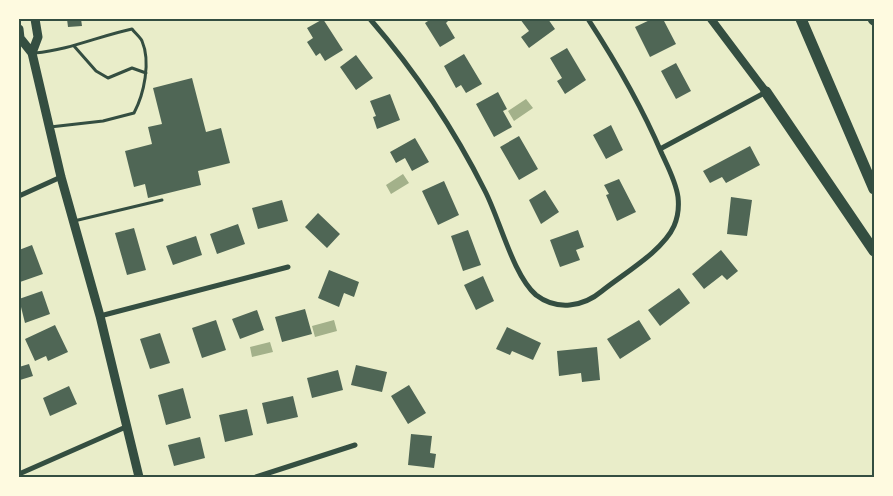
<svg xmlns="http://www.w3.org/2000/svg" width="893" height="496" viewBox="0 0 893 496" font-family="Signika,sans-serif">
	<style>
		.water { fill: #a3b18a }
		.building { fill: #4f6655 }
		.lines { fill: none; stroke-linecap: round; stroke-linejoin: round }
		.service { stroke: #344e41; stroke-width: 3 }
		.minor { stroke: #344e41; stroke-width: 5 }
		.tertiary { stroke: #344e41; stroke-width: 8 }
		.secondary { stroke: #344e41; stroke-width: 9 }
		.motorway { stroke: #344e41; stroke-width: 11 }
		.neatline { fill: none; stroke: #344e41; stroke-width: 2 }
	</style>
	<rect width="100%" height="100%" fill="#e9edc9"/>
	<path class="water" d="M526,99L533,108L514,121L508,111Z
		M403,174L409,183L391,194L386,185Z
		M334,320L337,331L315,337L312,326Z
		M270,342L273,352L252,357L250,347Z"/>
	<path class="building" d="M67,19H81L82,26L68,27Z
		M323,19L343,50L325,61L320,53L316,56L307,42L313,38L307,28Z
		M431,19H447L448,21L446,23L455,38L440,47L425,23Z
		M520,19H544L545,21L548,19L555,29L529,48L521,37L529,31Z
		M652,19H663L676,44L650,57L635,27Z
		M567,48L586,80L565,94L557,81L562,78L550,58Z
		M464,54L482,84L466,93L461,85L456,88L444,66Z
		M356,55L373,78L356,90L340,67Z
		M676,63L691,91L676,99L661,71Z
		M192,78L206,132L221,128L230,163L198,171L201,185L148,198L145,184L134,187L125,151L152,144L148,127L162,124L153,88Z
		M498,92L507,109L503,111L512,127L494,137L476,104Z
		M390,94L400,120L377,129L373,117L376,116L370,101Z
		M611,125L623,150L606,159L593,135Z
		M519,136L538,169L519,180L500,147Z
		M415,138L429,162L412,171L405,158L396,163L390,152Z
		M750,146L760,165L726,183L722,177L710,183L703,171Z
		M619,179L636,212L617,221L606,195L609,194L604,185Z
		M444,181L459,215L438,225L422,191Z
		M545,190L559,212L541,224L529,200Z
		M731,197L752,200L747,236L727,234Z
		M282,200L288,221L258,229L252,208Z
		M318,213L340,234L327,248L305,227Z
		M238,224L245,244L217,254L210,234Z
		M134,228L146,270L127,275L115,233Z
		M468,230L481,265L463,271L451,236Z
		M578,230L584,247L576,250L580,260L560,267L550,240Z
		M196,236L202,255L173,265L166,246Z
		M32,245L43,274L20,282L19,250Z
		M721,250L738,271L727,280L722,275L704,289L692,274Z
		M329,270L359,282L354,297L344,293L339,307L318,298Z
		M483,276L494,301L476,310L464,285Z
		M679,288L690,303L660,326L648,310Z
		M42,291L50,314L25,323L19,299Z
		M305,309L312,334L282,342L275,317Z
		M257,310L264,330L240,339L232,319Z
		M216,320L226,350L202,358L192,328Z
		M639,320L651,339L620,359L607,339Z
		M55,325L68,352L48,361L46,356L35,361L25,339Z
		M507,327L541,343L533,360L512,351L510,355L496,349Z
		M160,333L170,363L150,369L140,339Z
		M597,347L600,380L582,382L581,373L559,376L557,351Z
		M29,364L33,376L20,380L19,367Z
		M356,365L387,372L382,392L351,385Z
		M338,370L343,390L312,398L307,378Z
		M409,385L426,413L408,424L391,396Z
		M69,386L77,404L50,416L43,398Z
		M183,388L191,418L166,425L158,395Z
		M293,396L298,417L267,424L262,403Z
		M247,409L253,435L225,442L219,415Z
		M411,434L432,436L430,453L436,454L434,468L408,465Z
		M200,437L205,458L174,466L168,445Z"/>
	<g class="lines">
		<path class="service" d="M74,46L96,71L108,78L132,68L146,73
			M35,53C69,50 99,36 132,29C135,33 140,37 142,41C151,62 144,94 134,113L103,121L50,127
			M74,221L162,200"/>
		<path class="minor" d="M370,19C415,71 454,129 485,191C500,220 513,275 536,295C557,311 583,307 602,291C623,274 663,251 674,226C678,217 679,206 678,197C676,182 668,167 662,154C642,107 616,62 588,19
			M660,149L766,92
			M19,196L61,177
			M100,316L288,267
			M19,474L128,426
			M256,477L355,445"/>
		<path class="tertiary" d="M711,19L766,92"/>
		<path class="secondary" d="M19,29L20,38L32,53L61,177L100,316L139,477
			M32,53L38,37L35,19"/>
		<path class="motorway" d="M801,19L874,189
			M873,19L874,20
			M766,92L874,251"/>
	</g>
	<rect width="893" height="496" fill="none" stroke="#fefae0" stroke-width="40"/>
	<rect x="20" y="20" width="853" height="456" class="neatline"/>
</svg>
